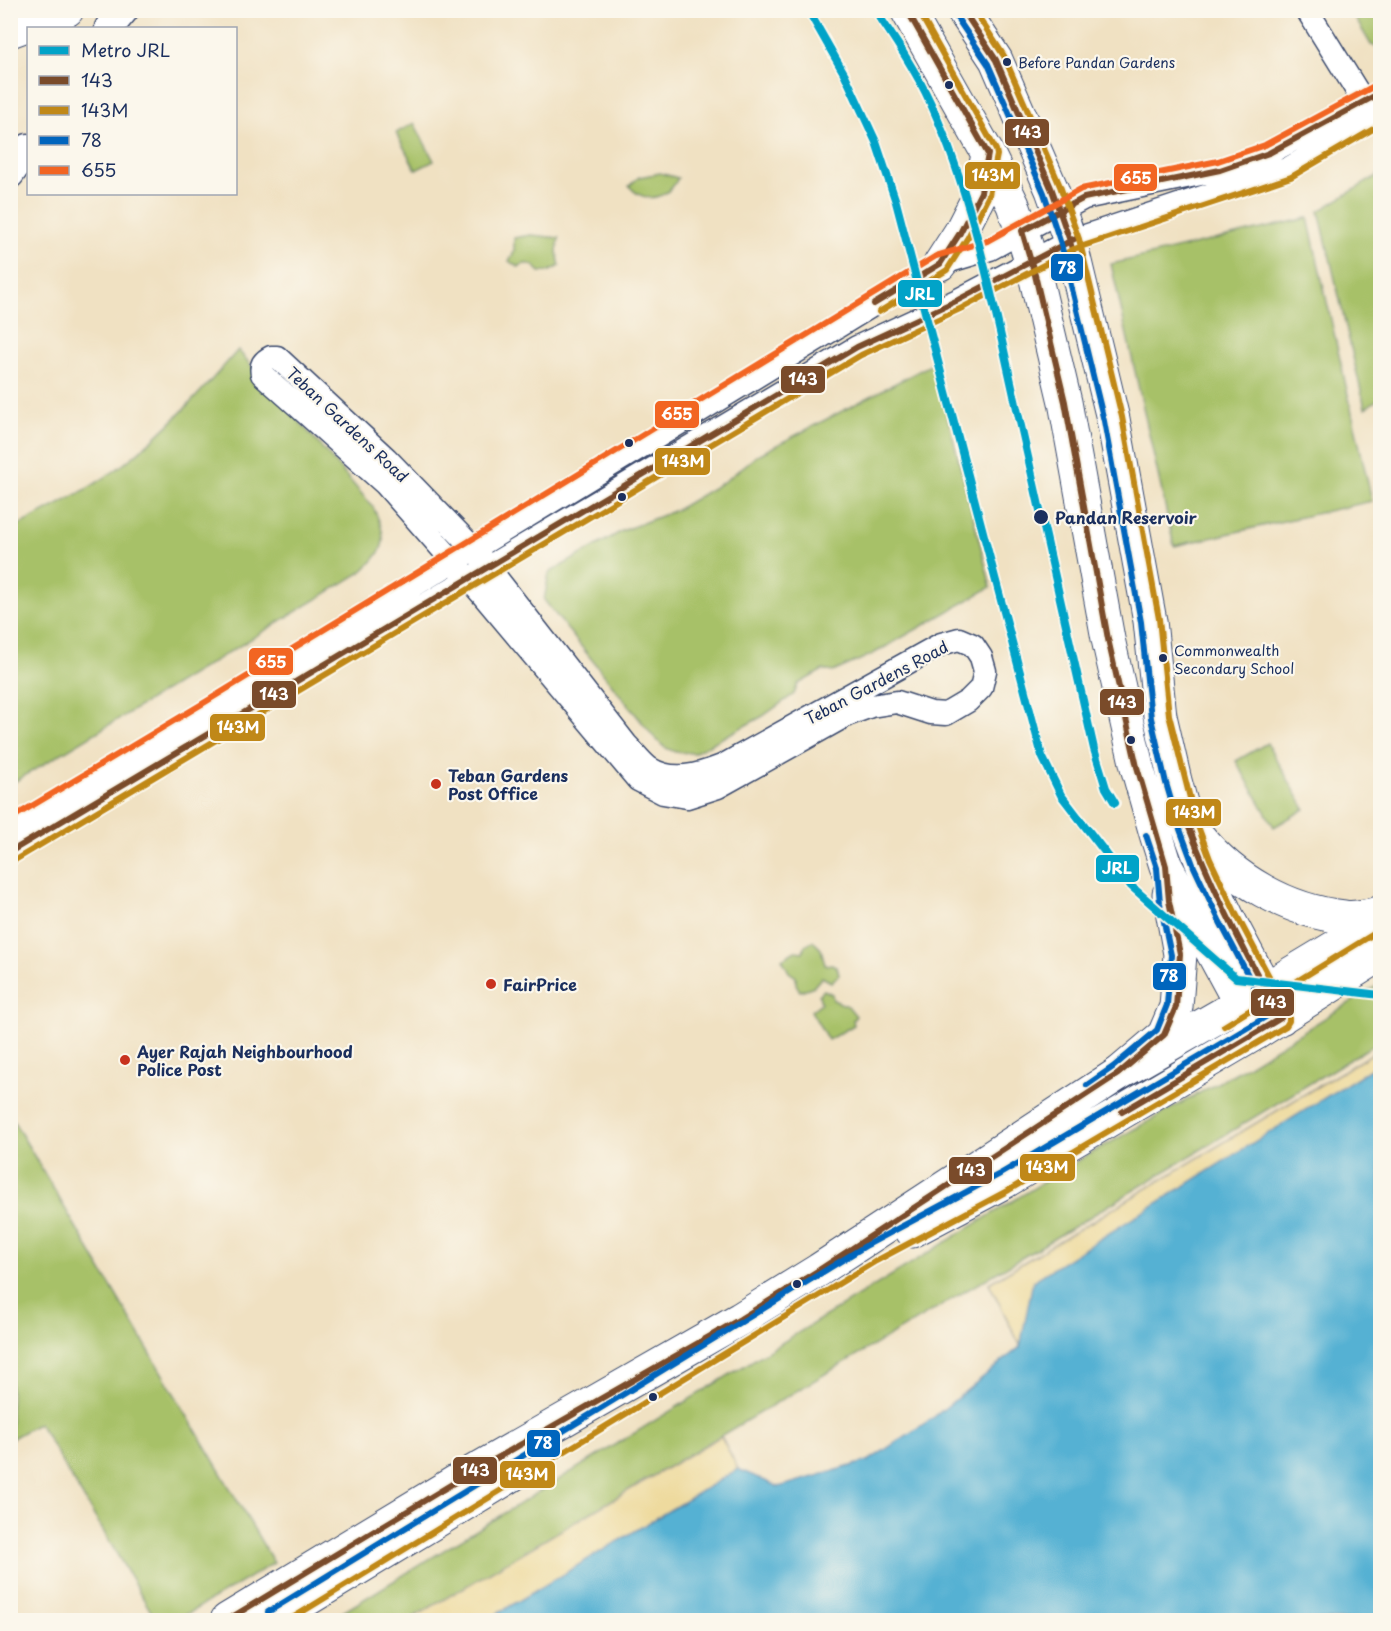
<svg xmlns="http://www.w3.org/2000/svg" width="1391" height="1631" viewBox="0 0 1391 1631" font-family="'Playpen Sans',sans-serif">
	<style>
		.green { fill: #a7c167; stroke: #617862; stroke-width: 1.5 }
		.sand { fill: #eeda9e; stroke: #84847e; stroke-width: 1.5 }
		.water { fill: #55b1d3; stroke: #387098; stroke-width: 1.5 }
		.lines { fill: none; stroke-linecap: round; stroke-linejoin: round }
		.minor-casing { stroke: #3b4a6d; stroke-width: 25 }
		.tertiary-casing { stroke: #3b4a6d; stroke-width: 31 }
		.secondary-casing { stroke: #3b4a6d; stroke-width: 35 }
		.primary-casing { stroke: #3b4a6d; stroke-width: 35 }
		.motorway-casing { stroke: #3b4a6d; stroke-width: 35 }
		.minor { stroke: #fff; stroke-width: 22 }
		.tertiary { stroke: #fff; stroke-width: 28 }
		.secondary { stroke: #fff; stroke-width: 33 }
		.primary { stroke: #fff; stroke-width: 33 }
		.motorway { stroke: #fff; stroke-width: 33 }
		.bus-1-casing { stroke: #fbf7ec; stroke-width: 10 }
		.bus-2-casing { stroke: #fbf7ec; stroke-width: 10 }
		.bus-3-casing { stroke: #fbf7ec; stroke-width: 10 }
		.bus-4-casing { stroke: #fbf7ec; stroke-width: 10 }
		.bus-1 { stroke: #7a4b2a; stroke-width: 6 }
		.bus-2 { stroke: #c08818; stroke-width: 6 }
		.bus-3 { stroke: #0065bd; stroke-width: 6 }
		.bus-4 { stroke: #f26522; stroke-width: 6 }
		.metro-1-casing { stroke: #fbf7ec; stroke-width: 12 }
		.metro-1 { stroke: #01a3c8; stroke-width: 8 }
		.bus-dot { fill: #1b2f5e; stroke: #fbf7ec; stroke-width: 2 }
		.poi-dot { fill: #c8321e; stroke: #fbf7ec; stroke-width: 2 }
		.labels { text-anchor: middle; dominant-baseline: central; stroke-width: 4.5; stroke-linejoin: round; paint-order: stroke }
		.bus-label { font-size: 14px; fill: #1b2f5e; stroke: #fbf7ec; text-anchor: start }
		.street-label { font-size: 16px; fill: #1b2f5e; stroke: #fbf7ec }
		.stop-label { font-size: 16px; font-weight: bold; fill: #1b2f5e; stroke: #fbf7ec; text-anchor: start }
		.poi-label { font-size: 16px; font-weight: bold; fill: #1b2f5e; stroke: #fbf7ec; text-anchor: start }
		.line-badge { stroke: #fbf7ec; stroke-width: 2 }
		.badge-label { font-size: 16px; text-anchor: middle; font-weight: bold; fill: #fff }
	</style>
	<rect width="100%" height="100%" fill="#fbf7ec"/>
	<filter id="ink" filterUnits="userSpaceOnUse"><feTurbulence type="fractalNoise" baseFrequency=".0167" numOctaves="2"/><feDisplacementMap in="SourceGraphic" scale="12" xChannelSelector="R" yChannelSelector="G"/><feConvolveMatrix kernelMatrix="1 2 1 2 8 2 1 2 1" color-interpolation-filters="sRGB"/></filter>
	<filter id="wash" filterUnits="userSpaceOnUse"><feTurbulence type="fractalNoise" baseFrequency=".008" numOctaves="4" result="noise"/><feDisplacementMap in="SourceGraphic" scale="24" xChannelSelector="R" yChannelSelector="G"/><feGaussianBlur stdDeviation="1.35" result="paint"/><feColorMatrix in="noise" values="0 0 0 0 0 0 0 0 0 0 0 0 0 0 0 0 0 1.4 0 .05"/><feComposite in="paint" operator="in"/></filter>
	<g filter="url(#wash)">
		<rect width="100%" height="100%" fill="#f0e1c2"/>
		<path class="green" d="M1351,11H1380V48L1371,45Z
			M414,123L434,161L416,170L396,133Z
			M660,173L678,178C668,199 645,205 629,186L639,177Z
			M1380,174V398L1365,408L1319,211Z
			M1308,218L1372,501L1174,546L1111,264Z
			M531,235L559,238L557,252L560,266L550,271L540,272C533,264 528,261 518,267L509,261L514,252V238Z
			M238,350L373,507C389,539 387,550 360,573L11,784V529C49,509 90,490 125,463C167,430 203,390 238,350Z
			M934,363L991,587L873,654L833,672L823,670L798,684L794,694L763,716L694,753L675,752L664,747L653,736L544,600L549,573L622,531L676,510L725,481L758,455Z
			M1267,743L1305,809L1274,827L1236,761Z
			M813,941L821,949L825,965L832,964L837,967L839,975L831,982L822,977L814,986L800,991L796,984V977L789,972L782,959L795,951L803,952L805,945Z
			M1380,984V1041L1040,1247L409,1620H330L1086,1156L1239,1071Z
			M824,990L832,994L833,1000L848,1006L856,1016L853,1020L854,1025L828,1040L811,1011L821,1003L819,995Z
			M10,1115L274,1563L177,1620H156L39,1423L11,1439Z"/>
		<path class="sand" d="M1380,1049V1063L1034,1281L1021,1347L989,1283Z
			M721,1436L738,1469L487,1620H409Z"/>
		<path class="water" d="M1380,1063V1620H487L738,1469L779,1487L868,1461L934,1417L1020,1347L1033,1281Z"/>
	</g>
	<g filter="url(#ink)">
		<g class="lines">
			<g class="minor-casing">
				<path id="minor" d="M1307,10L1372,115
					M271,357H277L386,458L473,548L626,744C633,751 641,762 649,768C672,783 699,775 722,766L941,644L959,639L973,645L981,657L985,671L981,688L968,701L946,714L931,713L897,702L871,706L847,715L718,787L687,797L663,793L638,780L481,593L385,484L262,374C260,365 263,361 271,357Z
					M10,830L212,709L940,264L990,249L1084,198L1220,170L1269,153L1380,93
					M10,852L857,347L958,300L1070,241L1287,169L1380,115"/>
			</g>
			<g class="tertiary-casing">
				<path id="tertiary" d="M109,28L124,10
					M10,174L28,148"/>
			</g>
			<g class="secondary-casing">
				<path id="secondary" d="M912,1231L1004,1182L1256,1033
					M227,1620L457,1481L740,1319L819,1270L1118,1074L1240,1004
					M273,1620L512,1475"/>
			</g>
			<g class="primary-casing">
				<path id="primary" d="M907,10L988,154L1013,205L1022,231L1035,275L1065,402L1108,639L1137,767L1156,834L1166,866L1256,1033L1380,955
					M963,10L996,60L1052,190L1070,241L1113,419L1150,621L1160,716L1175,781L1186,821L1202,863L1228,918L1281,1018
					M940,264L960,233L981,192L988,154
					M1198,836C1233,880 1288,911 1344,917C1355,919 1369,915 1380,913
					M1247,1000L1380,920
					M1118,1074L1164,1035L1176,1007L1180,954L1169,894"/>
			</g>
			<g class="motorway-casing">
				<path id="motorway" d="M10,31L67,10"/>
			</g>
			<use href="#minor" class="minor"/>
			<use href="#tertiary" class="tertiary"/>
			<use href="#secondary" class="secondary"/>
			<use href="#primary" class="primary"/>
			<use href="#motorway" class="motorway"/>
			<g class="bus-1-casing">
				<path id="bus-1" d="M963,10L996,60L1052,190L1070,241L1075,262
					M874,304L940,264L960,233L981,192L988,154L907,10
					M10,852L857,347L958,300L1076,238
					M1122,1112L1281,1018C1245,954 1212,889 1186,820
					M227,1620L457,1481L740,1319L819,1270L1118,1074L1164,1035L1176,1007L1180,954L1169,901L1166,866L1137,767L1108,639L1065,402L1035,275L1022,231L1084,198L1220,170L1269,153L1380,93"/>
			</g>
			<g class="bus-2-casing">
				<path id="bus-2" d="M879,312L947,270L968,237L989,195L997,155L996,150L918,10
					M15,860L861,355L962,308L1074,249L1291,177L1380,125
					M1224,1026L1380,930
					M289,1620L876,1261L1009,1190L1286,1026L1289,1021V1014L1236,914L1210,859L1195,818L1169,715L1159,619L1122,417L1079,239L1060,186L1004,56L974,10"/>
			</g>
			<g class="bus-3-casing">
				<path id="bus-3" d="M1087,1085L1113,1067L1157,1030L1167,1005L1171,955L1160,903L1157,868L1146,835
					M268,1612L867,1245L1000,1174L1269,1015L1220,922L1194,867L1178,824L1166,783L1151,718L1141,622L1104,421L1061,244L1044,193L988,64L955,15"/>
			</g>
			<g class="bus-4-casing">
				<path id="bus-4" d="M10,819L207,701L936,256L987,241L1081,189L1218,161L1265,145L1376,85"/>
			</g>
			<use href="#bus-1" class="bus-1"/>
			<use href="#bus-2" class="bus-2"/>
			<use href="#bus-3" class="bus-3"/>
			<use href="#bus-4" class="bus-4"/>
			<g class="metro-1-casing">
				<path id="metro-1" d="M808,10L845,75L876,142L896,202L1042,756L1061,795L1131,886L1236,978L1380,995
					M875,10C896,41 916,71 931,104C975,202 994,308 1018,413C1043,525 1069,637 1094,749L1106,788L1115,803"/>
			</g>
			<use href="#metro-1" class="metro-1"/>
		</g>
	</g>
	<g class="bus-dot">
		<circle cx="1007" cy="62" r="5"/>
		<circle cx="949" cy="85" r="5"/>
		<circle cx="629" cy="443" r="5"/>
		<circle cx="622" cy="497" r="5"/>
		<circle cx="1041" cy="517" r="8"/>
		<circle cx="1163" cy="658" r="5"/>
		<circle cx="1131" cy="740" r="5"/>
		<circle cx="797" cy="1284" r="5"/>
		<circle cx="653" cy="1397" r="5"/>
	</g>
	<g class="poi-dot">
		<circle cx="436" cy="784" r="6"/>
		<circle cx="491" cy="984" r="6"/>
		<circle cx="125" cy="1060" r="6"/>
	</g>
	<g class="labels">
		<g class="bus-label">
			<text x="1018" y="62">Before Pandan Gardens</text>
			<text x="1174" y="650">Commonwealth<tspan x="1174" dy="18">Secondary School</tspan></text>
		</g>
		<g class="street-label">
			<text transform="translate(348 424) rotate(43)">Teban Gardens Road</text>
			<text transform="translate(876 682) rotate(-28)">Teban Gardens Road</text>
		</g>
		<g class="stop-label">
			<text x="1055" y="517">Pandan Reservoir</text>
		</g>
		<g class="poi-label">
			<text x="448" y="775">Teban Gardens<tspan x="448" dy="18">Post Office</tspan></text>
			<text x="503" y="984">FairPrice</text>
			<text x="137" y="1051">Ayer Rajah Neighbourhood<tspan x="137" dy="18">Police Post</tspan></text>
		</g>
	</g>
	<g class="line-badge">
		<rect x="1004" y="118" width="46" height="29" rx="6" fill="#7a4b2a"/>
		<rect x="964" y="161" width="57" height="29" rx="6" fill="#c08818"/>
		<rect x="1113" y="163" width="45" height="29" rx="6" fill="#f26522"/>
		<rect x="1050" y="253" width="34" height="29" rx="6" fill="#0065bd"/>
		<rect x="897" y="279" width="46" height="29" rx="6" fill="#01a3c8"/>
		<rect x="780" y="365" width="46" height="29" rx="6" fill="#7a4b2a"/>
		<rect x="654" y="400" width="46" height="29" rx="6" fill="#f26522"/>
		<rect x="654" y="447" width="57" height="29" rx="6" fill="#c08818"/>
		<rect x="248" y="647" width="46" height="29" rx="6" fill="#f26522"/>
		<rect x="251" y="680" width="46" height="29" rx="6" fill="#7a4b2a"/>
		<rect x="1099" y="688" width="46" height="28" rx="6" fill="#7a4b2a"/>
		<rect x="209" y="713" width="57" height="29" rx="6" fill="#c08818"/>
		<rect x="1165" y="798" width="57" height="29" rx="6" fill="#c08818"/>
		<rect x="1095" y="854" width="45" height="29" rx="6" fill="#01a3c8"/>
		<rect x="1152" y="962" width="35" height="29" rx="6" fill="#0065bd"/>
		<rect x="1250" y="988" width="45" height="29" rx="6" fill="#7a4b2a"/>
		<rect x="1019" y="1153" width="57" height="29" rx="6" fill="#c08818"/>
		<rect x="948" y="1156" width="45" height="29" rx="6" fill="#7a4b2a"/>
		<rect x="526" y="1429" width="35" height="29" rx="6" fill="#0065bd"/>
		<rect x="452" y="1456" width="46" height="29" rx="6" fill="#7a4b2a"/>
		<rect x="499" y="1460" width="57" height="29" rx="6" fill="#c08818"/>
	</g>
	<g class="badge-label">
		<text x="1027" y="138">143</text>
		<text x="993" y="181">143M</text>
		<text x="1136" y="184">655</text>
		<text x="1067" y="274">78</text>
		<text x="920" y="300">JRL</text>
		<text x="803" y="385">143</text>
		<text x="677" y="420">655</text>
		<text x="683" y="467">143M</text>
		<text x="271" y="668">655</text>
		<text x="274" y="700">143</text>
		<text x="1122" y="708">143</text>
		<text x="238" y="733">143M</text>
		<text x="1194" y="818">143M</text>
		<text x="1117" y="874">JRL</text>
		<text x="1169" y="982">78</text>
		<text x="1272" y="1008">143</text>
		<text x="1047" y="1173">143M</text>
		<text x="971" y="1176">143</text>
		<text x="543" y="1449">78</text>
		<text x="475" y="1476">143</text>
		<text x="527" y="1480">143M</text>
	</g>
	<rect width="1391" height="1631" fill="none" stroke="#fbf7ec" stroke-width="36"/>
	<rect x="27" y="27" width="210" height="168" fill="#fbf7ec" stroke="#a1a7b3" stroke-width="1.5"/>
	<rect x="39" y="46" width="30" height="9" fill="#01a3c8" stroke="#a1a7b3" stroke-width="1.5"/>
	<text x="81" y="57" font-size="18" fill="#1b2f5e">Metro JRL</text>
	<rect x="39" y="76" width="30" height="9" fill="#7a4b2a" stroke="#a1a7b3" stroke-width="1.5"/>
	<text x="81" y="87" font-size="18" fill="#1b2f5e">143</text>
	<rect x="39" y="106" width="30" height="9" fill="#c08818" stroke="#a1a7b3" stroke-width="1.5"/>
	<text x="81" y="117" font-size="18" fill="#1b2f5e">143M</text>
	<rect x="39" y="136" width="30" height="9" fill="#0065bd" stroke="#a1a7b3" stroke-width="1.5"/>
	<text x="81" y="147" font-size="18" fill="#1b2f5e">78</text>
	<rect x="39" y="166" width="30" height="9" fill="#f26522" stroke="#a1a7b3" stroke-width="1.5"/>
	<text x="81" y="177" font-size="18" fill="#1b2f5e">655</text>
</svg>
